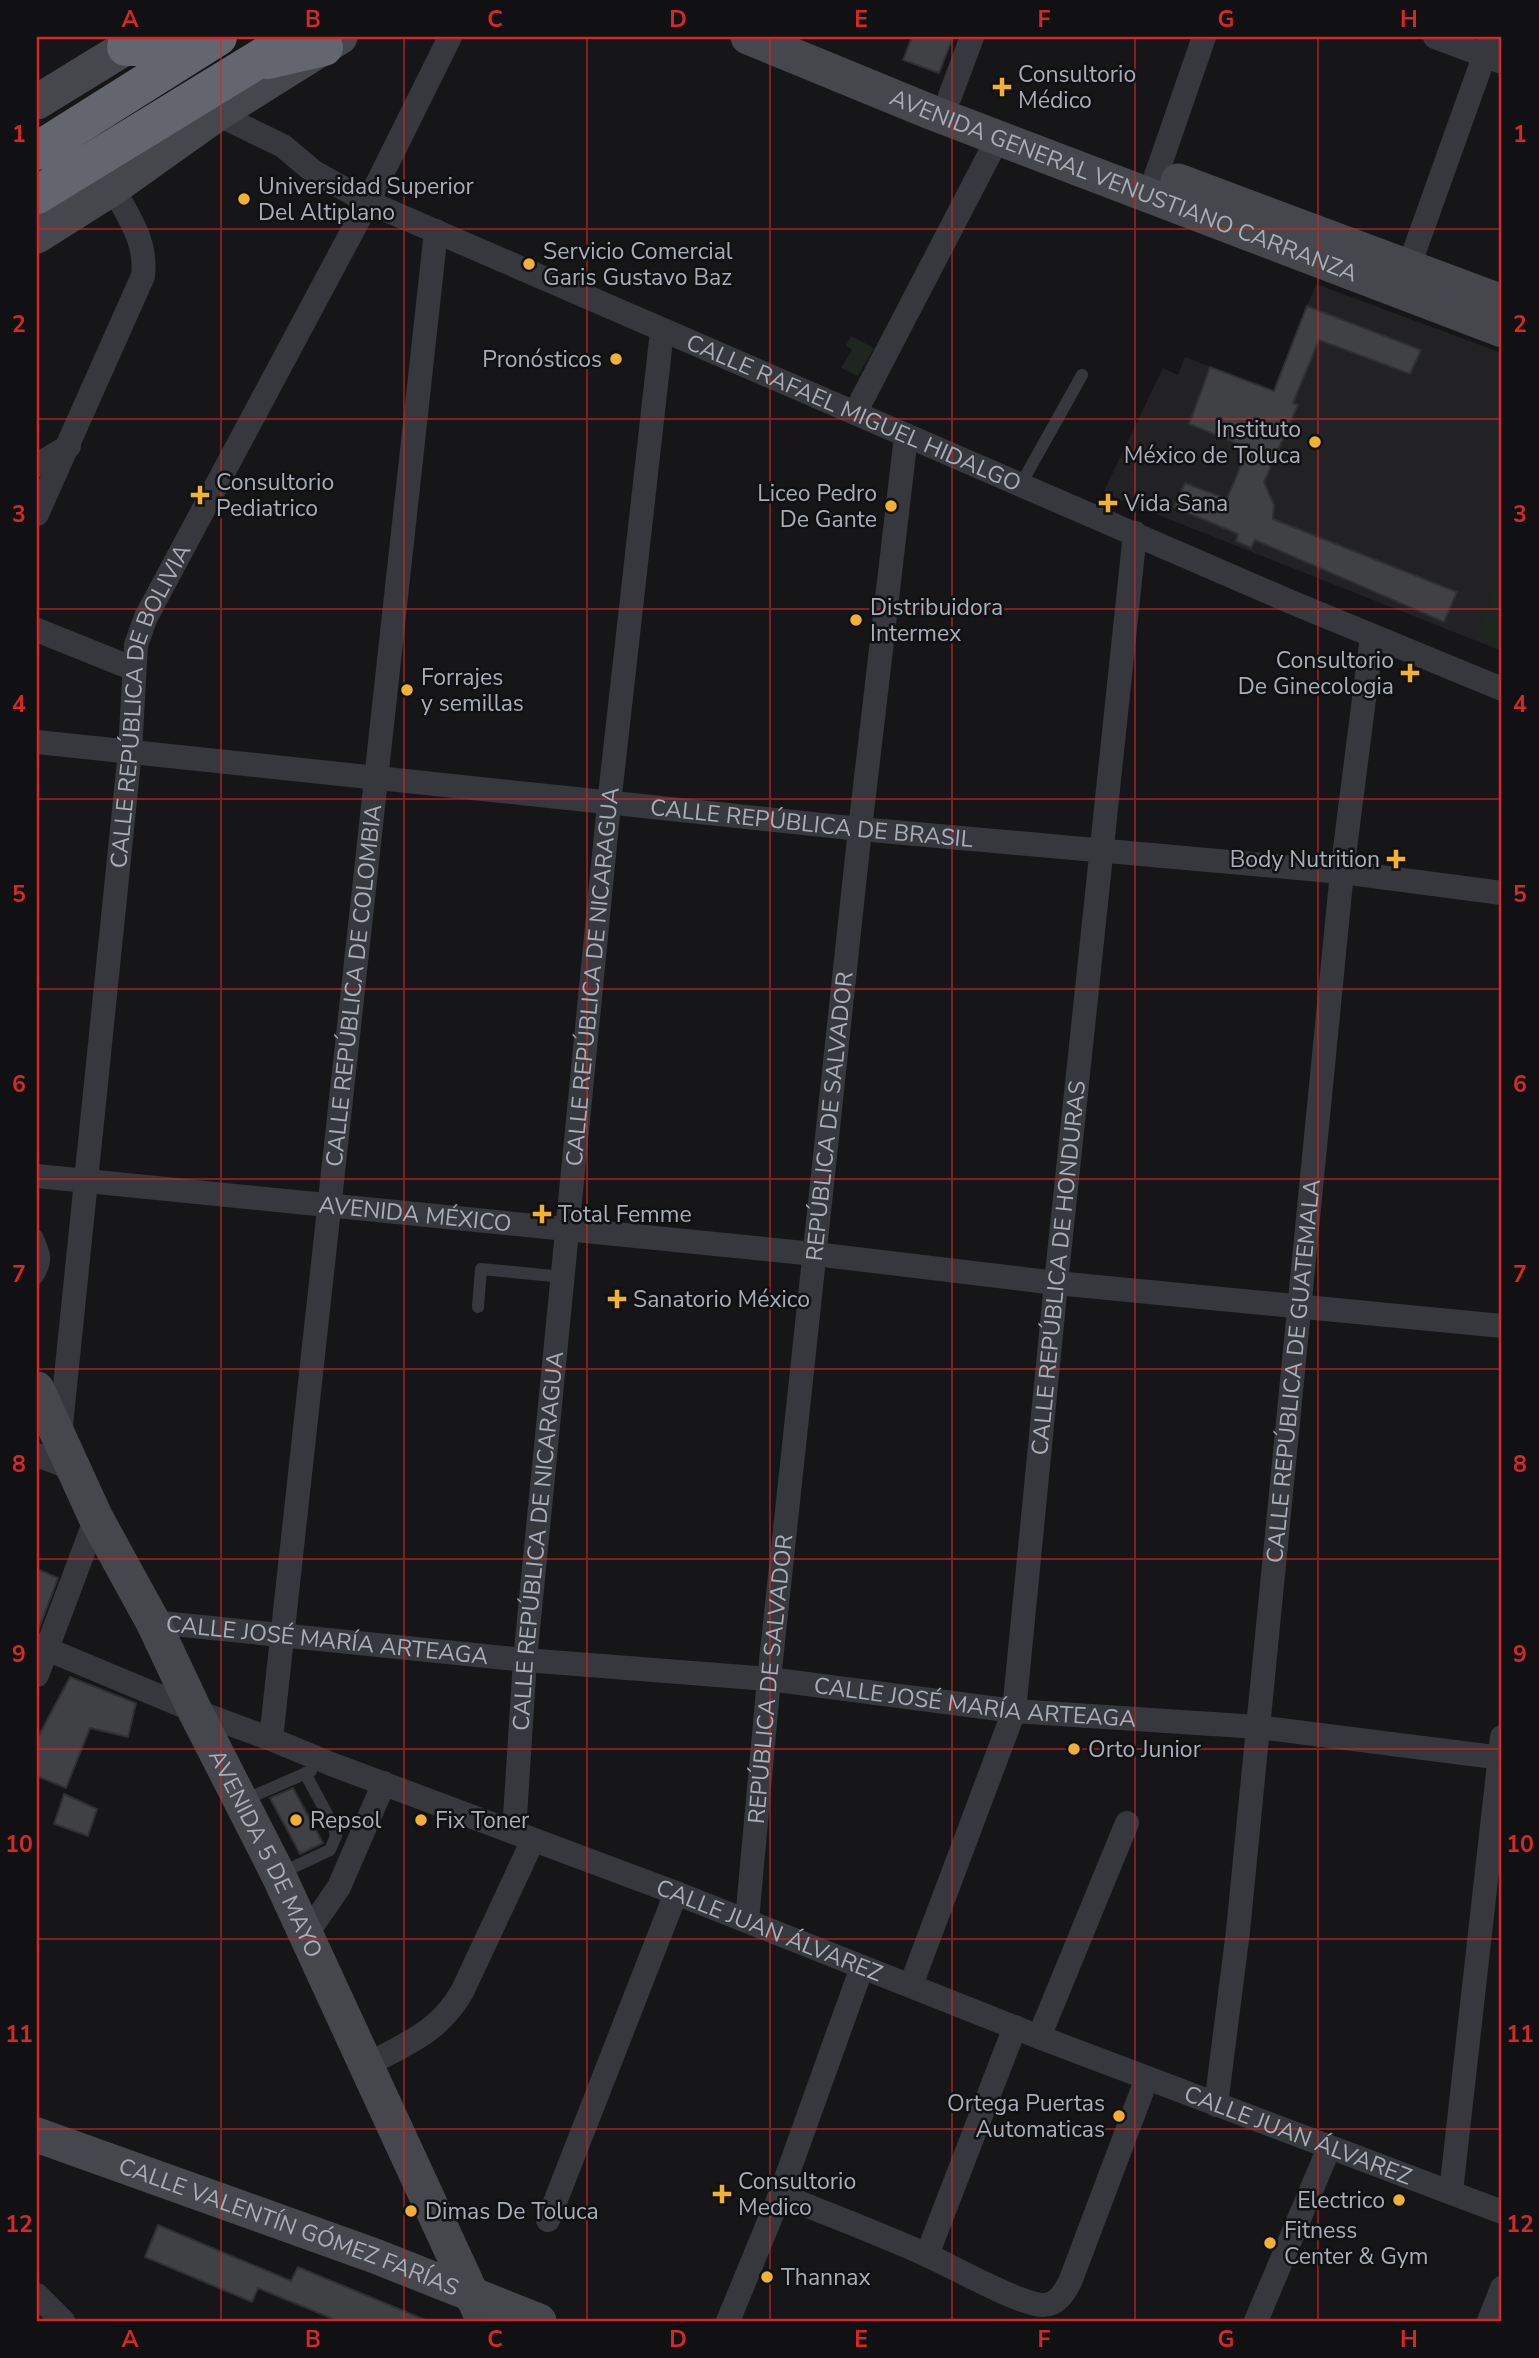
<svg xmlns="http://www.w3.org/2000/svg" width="1539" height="2358" viewBox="0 0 1539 2358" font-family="'Nunito Sans',sans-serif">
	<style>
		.built { fill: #222225 }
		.green { fill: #1e261f }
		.building { fill: #404145; stroke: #303034; stroke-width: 2 }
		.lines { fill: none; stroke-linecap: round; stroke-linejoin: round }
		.lane { stroke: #37383d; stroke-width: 12 }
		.street { stroke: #37383d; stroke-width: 24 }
		.secondary { stroke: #45474d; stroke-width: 35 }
		.highway { stroke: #63666e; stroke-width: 38 }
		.grid { fill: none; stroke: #d62828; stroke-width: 2; stroke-opacity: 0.55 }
		.poi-dot { fill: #f2b134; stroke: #111113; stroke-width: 2.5 }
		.labels { text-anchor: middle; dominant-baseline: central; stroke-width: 5; stroke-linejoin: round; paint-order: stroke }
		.poi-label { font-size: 23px; fill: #a8adb8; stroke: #111113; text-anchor: start }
		.street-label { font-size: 23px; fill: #a8adb8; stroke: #111113 }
		.neatline { fill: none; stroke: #d62828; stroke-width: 2.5 }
		.grid-label { font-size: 23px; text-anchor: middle; font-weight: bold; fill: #d62828 }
	</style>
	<rect width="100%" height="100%" fill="#161618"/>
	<path class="built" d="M1316,284L1502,353V651L1103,493L1163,368L1178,375L1185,357L1273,391Z"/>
	<path class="green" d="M851,336L874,348L858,376L841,368L852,350L846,345Z
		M1502,571V651L1475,639Z"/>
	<path class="building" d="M912,37H953L939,73L903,60Z
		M1307,306L1421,350L1410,374L1319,340L1293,403L1298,405L1264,482L1274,505L1273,519L1457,592L1444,622L1255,540L1251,548L1236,541L1238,534L1174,507L1185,483L1227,499L1248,448L1189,424L1210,367L1274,391Z
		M37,1569L58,1578L38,1631L37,1630Z
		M70,1677L136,1703L128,1737L90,1728L66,1788L37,1776V1739Z
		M293,1788L323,1843L300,1854L270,1798Z
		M64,1794L97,1809L88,1836L54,1824Z
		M158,2225L291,2281L298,2267L428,2321H338L258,2288L252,2302L145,2257Z"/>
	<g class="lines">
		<path class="lane" d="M1021,484L1082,375
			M37,1236C45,1253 48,1262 37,1278
			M478,1307L481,1269L564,1277
			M244,1800L311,1771
			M281,1873L330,1850L336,1836L334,1827L305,1773"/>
		<g class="street">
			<path d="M1435,37L1502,62"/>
			<path d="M950,96L972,37"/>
			<path id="s1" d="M217,114L283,146L314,172L368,202L1291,602L1502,689"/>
			<path d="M1149,196L1204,37"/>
			<path d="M1404,280L1491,37"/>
			<path d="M855,413L998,138"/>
			<path d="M37,465L69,446"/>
			<path d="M37,514L143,276C147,241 129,218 113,188"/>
			<path d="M37,630L134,669"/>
			<path id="s2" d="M37,742L860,829L1342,872L1502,893"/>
			<path id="s3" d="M37,1176L815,1254L1056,1283L1502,1326"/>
			<path id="s4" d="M60,1435L130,751L136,645L146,617L368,202L450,37"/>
			<path d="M37,1455L74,1469"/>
			<path id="s5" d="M153,1622L525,1660L769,1679L1014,1711L1258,1727L1502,1758"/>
			<path id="s6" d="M37,1645L195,1711L271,1739L331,1764L676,1893L1039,2037L1502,2212"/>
			<path d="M37,1675L96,1518"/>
			<path id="s7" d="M271,1739L436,231"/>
			<path id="s8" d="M514,1832L525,1660L609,804L662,331"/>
			<path id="s9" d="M747,1920L769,1679L860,829L906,436"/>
			<path d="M306,1935L339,1887L384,1783"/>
			<path id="s10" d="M911,1985L1014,1711L1056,1283L1135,533"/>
			<path d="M1039,2037L1127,1823"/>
			<path d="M367,2065C407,2043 438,2033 462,1992L533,1840"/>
			<path id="s11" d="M1216,2105L1238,1931L1342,872L1372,636"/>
			<path d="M1451,2192L1502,1737"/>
			<path d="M780,2195C830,2215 881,2234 929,2256C953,2267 1021,2305 1043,2305C1057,2305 1064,2293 1070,2282L1147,2078"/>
			<path d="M548,2220L676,1893"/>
			<path d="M927,2255L1015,2027"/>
			<path d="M37,2295L63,2321"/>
			<path d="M728,2321L780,2195L862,1967"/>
			<path d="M1256,2321L1329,2148"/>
			<path d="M1489,2321L1502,2288"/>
		</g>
		<g class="secondary">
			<path id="s12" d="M748,37L933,113L1502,330"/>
			<path d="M37,102L143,37"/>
			<path d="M1178,181L1502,302"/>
			<path d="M37,236L113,188L217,114L340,37"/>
			<path id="s13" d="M37,1389L96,1518L153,1622L195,1711L278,1874L484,2321"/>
			<path id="s14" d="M37,2135L375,2256L539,2321"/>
		</g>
		<path class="highway" d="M126,47H202
			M268,60L324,47
			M37,151L218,37
			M37,195L295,37"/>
	</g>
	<path class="grid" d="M221,37V2321M404,37V2321M587,37V2321M770,37V2321M952,37V2321M1135,37V2321M1318,37V2321M37,229H1502M37,419H1502M37,609H1502M37,799H1502M37,989H1502M37,1179H1502M37,1369H1502M37,1559H1502M37,1749H1502M37,1939H1502M37,2129H1502"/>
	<g class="poi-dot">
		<path d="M998.5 76.5h7v7h7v7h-7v7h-7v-7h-7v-7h7z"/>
		<circle cx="244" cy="199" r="7"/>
		<circle cx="529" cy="264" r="7"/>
		<circle cx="616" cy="359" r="7"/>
		<circle cx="1315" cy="442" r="7"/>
		<path d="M196.5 484.5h7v7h7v7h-7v7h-7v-7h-7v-7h7z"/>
		<path d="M1104.5 492.5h7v7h7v7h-7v7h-7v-7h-7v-7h7z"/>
		<circle cx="891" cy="506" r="7"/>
		<circle cx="856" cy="620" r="7"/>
		<path d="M1406.5 662.5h7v7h7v7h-7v7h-7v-7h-7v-7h7z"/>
		<circle cx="407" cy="690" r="7"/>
		<path d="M1392.5 848.5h7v7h7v7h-7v7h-7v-7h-7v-7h7z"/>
		<path d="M538.5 1203.5h7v7h7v7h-7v7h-7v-7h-7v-7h7z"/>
		<path d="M613.5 1288.5h7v7h7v7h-7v7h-7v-7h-7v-7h7z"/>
		<circle cx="1074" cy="1749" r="7"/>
		<circle cx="296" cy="1820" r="7"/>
		<circle cx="421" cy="1820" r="7"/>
		<circle cx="1119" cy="2116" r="7"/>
		<path d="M718.5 2183.5h7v7h7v7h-7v7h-7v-7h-7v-7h7z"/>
		<circle cx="1399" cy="2200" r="7"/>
		<circle cx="411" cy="2211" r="7"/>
		<circle cx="1270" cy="2243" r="7"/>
		<circle cx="767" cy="2277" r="7"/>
	</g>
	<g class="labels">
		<g class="poi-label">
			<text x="1018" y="74">Consultorio<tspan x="1018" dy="26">Médico</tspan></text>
			<text x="258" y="186">Universidad Superior<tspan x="258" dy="26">Del Altiplano</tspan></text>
			<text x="543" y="251">Servicio Comercial<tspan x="543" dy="26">Garis Gustavo Baz</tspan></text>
			<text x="602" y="359" text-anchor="end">Pronósticos</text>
			<text x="1301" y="429" text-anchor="end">Instituto<tspan x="1301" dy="26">México de Toluca</tspan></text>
			<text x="216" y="482">Consultorio<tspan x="216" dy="26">Pediatrico</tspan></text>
			<text x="877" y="493" text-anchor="end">Liceo Pedro<tspan x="877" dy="26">De Gante</tspan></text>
			<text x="1124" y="503">Vida Sana</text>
			<text x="870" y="607">Distribuidora<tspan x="870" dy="26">Intermex</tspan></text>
			<text x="1394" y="660" text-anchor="end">Consultorio<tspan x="1394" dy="26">De Ginecologia</tspan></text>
			<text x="421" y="677">Forrajes<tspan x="421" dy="26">y semillas</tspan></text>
			<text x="1380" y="859" text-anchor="end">Body Nutrition</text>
			<text x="558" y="1214">Total Femme</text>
			<text x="633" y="1299">Sanatorio México</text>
			<text x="1088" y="1749">Orto Junior</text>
			<text x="310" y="1820">Repsol</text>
			<text x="435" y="1820">Fix Toner</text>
			<text x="1105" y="2103" text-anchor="end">Ortega Puertas<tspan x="1105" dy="26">Automaticas</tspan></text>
			<text x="738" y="2181">Consultorio<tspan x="738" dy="26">Medico</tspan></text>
			<text x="1385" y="2200" text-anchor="end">Electrico</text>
			<text x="425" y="2211">Dimas De Toluca</text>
			<text x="1284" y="2230">Fitness<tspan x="1284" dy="26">Center &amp; Gym</tspan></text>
			<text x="781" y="2277">Thannax</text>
		</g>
		<g class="street-label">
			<text stroke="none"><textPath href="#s12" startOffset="404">AVENIDA GENERAL VENUSTIANO CARRANZA</textPath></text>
			<text stroke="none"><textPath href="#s1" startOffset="705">CALLE RAFAEL MIGUEL HIDALGO</textPath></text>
			<text stroke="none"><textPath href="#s4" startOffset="737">CALLE REPÚBLICA DE BOLIVIA</textPath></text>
			<text stroke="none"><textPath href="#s2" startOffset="779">CALLE REPÚBLICA DE BRASIL</textPath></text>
			<text stroke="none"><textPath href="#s8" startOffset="859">CALLE REPÚBLICA DE NICARAGUA</textPath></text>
			<text stroke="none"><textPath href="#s7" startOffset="758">CALLE REPÚBLICA DE COLOMBIA</textPath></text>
			<text stroke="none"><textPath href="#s9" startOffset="808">REPÚBLICA DE SALVADOR</textPath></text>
			<text stroke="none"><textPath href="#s3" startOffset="380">AVENIDA MÉXICO</textPath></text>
			<text stroke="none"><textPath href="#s10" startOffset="738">CALLE REPÚBLICA DE HONDURAS</textPath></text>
			<text stroke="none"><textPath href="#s11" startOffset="738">CALLE REPÚBLICA DE GUATEMALA</textPath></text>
			<text stroke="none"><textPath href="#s8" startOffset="292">CALLE REPÚBLICA DE NICARAGUA</textPath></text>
			<text stroke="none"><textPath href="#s5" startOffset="175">CALLE JOSÉ MARÍA ARTEAGA</textPath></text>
			<text stroke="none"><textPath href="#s9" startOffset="242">REPÚBLICA DE SALVADOR</textPath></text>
			<text stroke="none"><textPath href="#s5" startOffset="826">CALLE JOSÉ MARÍA ARTEAGA</textPath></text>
			<text stroke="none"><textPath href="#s13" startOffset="518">AVENIDA 5 DE MAYO</textPath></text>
			<text stroke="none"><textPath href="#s6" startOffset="786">CALLE JUAN ÁLVAREZ</textPath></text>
			<text stroke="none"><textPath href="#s6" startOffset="1353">CALLE JUAN ÁLVAREZ</textPath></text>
			<text stroke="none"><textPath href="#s14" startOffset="268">CALLE VALENTÍN GÓMEZ FARÍAS</textPath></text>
		</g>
	</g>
	<rect width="1539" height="2358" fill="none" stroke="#111113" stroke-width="77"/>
	<rect x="38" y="38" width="1462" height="2282" class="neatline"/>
	<g class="grid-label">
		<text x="130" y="27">A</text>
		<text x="313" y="27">B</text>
		<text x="495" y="27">C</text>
		<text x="678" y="27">D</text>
		<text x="861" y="27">E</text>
		<text x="1044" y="27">F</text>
		<text x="1226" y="27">G</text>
		<text x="1409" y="27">H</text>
		<text x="19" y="142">1</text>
		<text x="1520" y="142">1</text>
		<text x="19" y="332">2</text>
		<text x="1520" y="332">2</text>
		<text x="19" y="522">3</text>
		<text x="1520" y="522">3</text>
		<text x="19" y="712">4</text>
		<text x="1520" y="712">4</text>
		<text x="19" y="902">5</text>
		<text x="1520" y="902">5</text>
		<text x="19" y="1092">6</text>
		<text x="1520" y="1092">6</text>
		<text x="19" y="1282">7</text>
		<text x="1520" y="1282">7</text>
		<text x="19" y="1472">8</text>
		<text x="1520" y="1472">8</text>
		<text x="19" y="1662">9</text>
		<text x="1520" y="1662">9</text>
		<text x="19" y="1852">10</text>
		<text x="1520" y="1852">10</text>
		<text x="19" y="2042">11</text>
		<text x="1520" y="2042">11</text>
		<text x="19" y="2232">12</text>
		<text x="1520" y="2232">12</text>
		<text x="130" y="2347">A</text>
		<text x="313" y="2347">B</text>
		<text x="495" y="2347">C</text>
		<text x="678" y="2347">D</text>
		<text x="861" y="2347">E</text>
		<text x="1044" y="2347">F</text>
		<text x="1226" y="2347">G</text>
		<text x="1409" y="2347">H</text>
	</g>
</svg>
